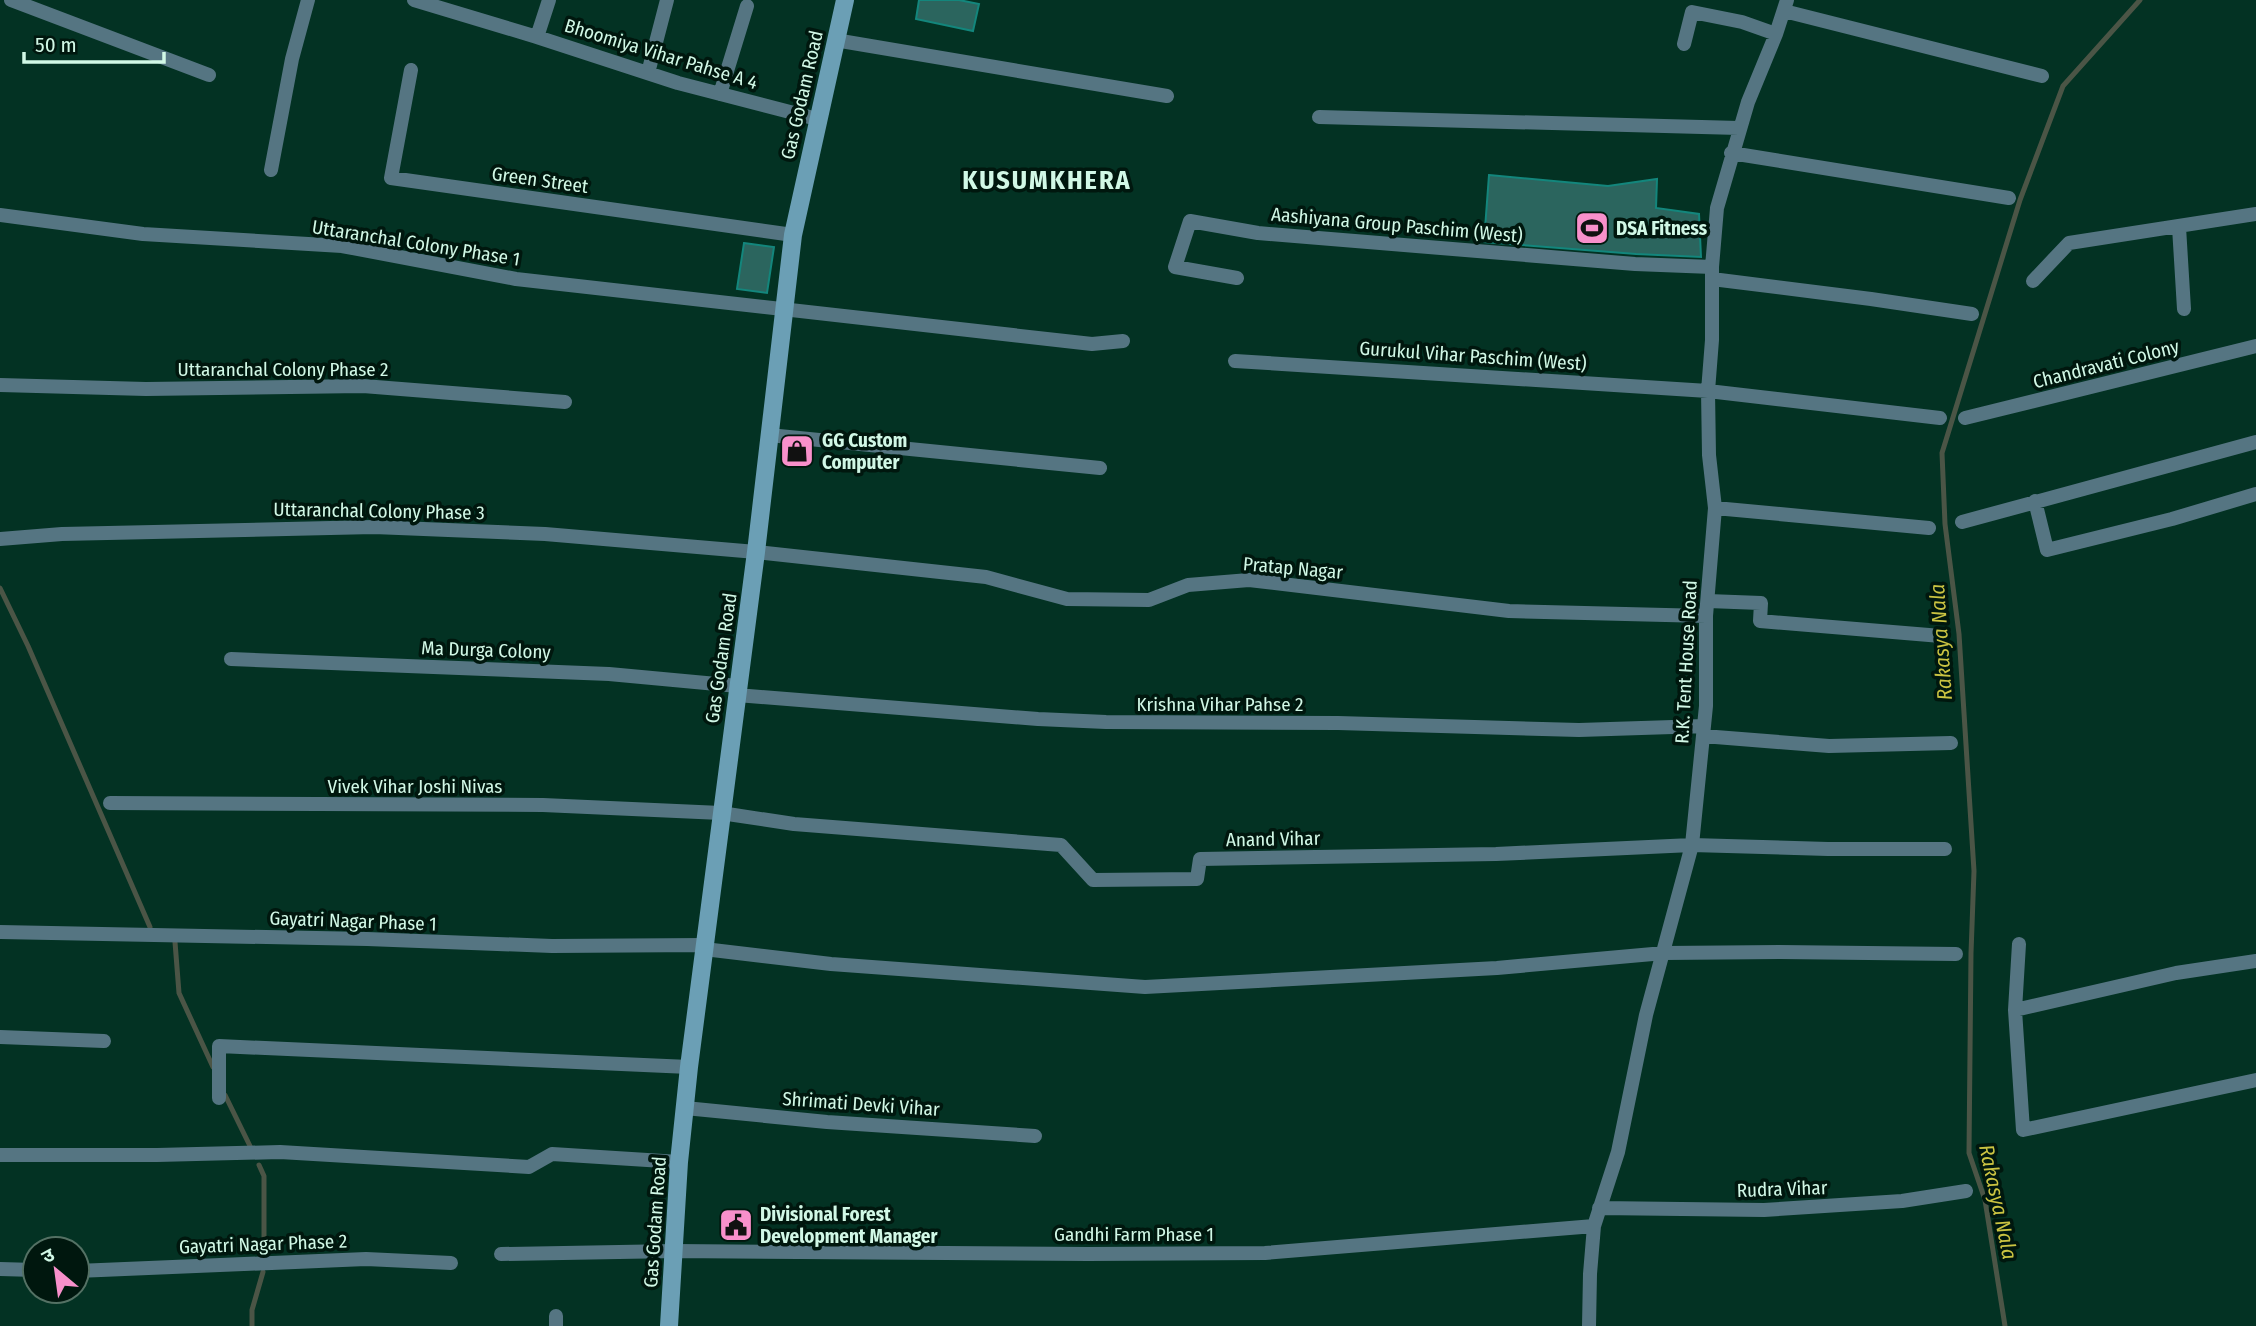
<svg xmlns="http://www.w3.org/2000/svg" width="2256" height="1326" viewBox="0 0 2256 1326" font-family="'Fira Sans Condensed','Noto Sans Devanagari',sans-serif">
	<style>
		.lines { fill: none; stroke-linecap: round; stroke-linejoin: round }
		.stream { stroke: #4b5546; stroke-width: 5 }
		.building { fill: #2b655e; stroke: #13867c; stroke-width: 2 }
		.street { stroke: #557582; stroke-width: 14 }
		.secondary { stroke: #6b9fb5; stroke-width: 18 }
		.labels { text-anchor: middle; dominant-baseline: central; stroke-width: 7; stroke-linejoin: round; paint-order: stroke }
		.street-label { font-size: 19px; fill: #d1f8e6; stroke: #00170e }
		.poi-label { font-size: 19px; font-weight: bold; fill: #d1f8e6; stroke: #00170e; text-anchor: start }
		.water-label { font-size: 21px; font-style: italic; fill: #cbc442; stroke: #00170e }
		.district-label { font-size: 26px; font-weight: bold; letter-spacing: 2px; fill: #d1f8e6; stroke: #00170e }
	</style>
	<rect width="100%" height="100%" fill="#033223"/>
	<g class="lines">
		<path class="stream" d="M0,588L28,646L150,927
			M175,942L179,993L213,1067
			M225,1095L250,1146
			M259,1165L264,1176V1256
			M252,1326V1310L263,1272
			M2005,1326L1985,1200L1969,1153L1971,953L1974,871L1959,634L1945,524L1942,453L2020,200L2063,86L2140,0"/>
	</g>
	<path class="building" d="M919,0H959L979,4L973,31L916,19Z
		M1489,175L1608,186L1657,179L1656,208L1699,214L1701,257L1636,254L1484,242Z
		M744,243L774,247L767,293L737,289Z"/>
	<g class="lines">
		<path class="street" d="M11,0L209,75
			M414,0L537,37L678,83L817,119
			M1784,11L2042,76
			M537,37L549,0
			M835,40L1167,96
			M1684,44L1692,12L1742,22L1776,34
			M411,70L391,178L793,235
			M648,73L667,0
			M720,94L747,6
			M1319,117L1739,128
			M1731,153L2009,198
			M271,170L292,59L308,0
			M0,215L143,234L342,246L516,279L1092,344L1123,341
			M2179,227L2184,309
			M1237,278L1175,267L1190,221L1258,233L1635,264L1712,267
			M1712,279L1871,299L1972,314
			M2033,281L2069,243L2256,214
			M1235,361L1708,391L1940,418
			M0,385L146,389L363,386L565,402
			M1965,418L2256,346
			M769,435L1100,468
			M2035,501L2047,550L2172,519L2256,494
			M1715,508L1929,528
			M1962,522L2256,442
			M0,539L62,534L374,527L545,534L756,552L986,577L1067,599L1149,600L1188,585L1249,580L1509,611L1706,616
			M1708,601L1761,603L1760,621L1941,636
			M231,659L609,674L738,686
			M737,695L1038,719L1106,722L1338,723L1579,730L1704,726
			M1703,736L1829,746L1951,743
			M110,803L543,805L721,813L794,824L1061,845L1093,880L1197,879L1200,859L1496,854L1692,845L1828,849H1945
			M0,932L367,939L552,946L704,945
			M2019,944L2015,1010L2176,973L2256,961
			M704,949L831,964L1145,987L1497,968L1664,953L1780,952L1956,954
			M2015,1010L2023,1130L2256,1080
			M0,1037L104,1041
			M219,1098V1046L689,1067
			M685,1108L827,1122L1035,1136
			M0,1155H157L280,1152L529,1167L552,1154L679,1162
			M1599,1208L1764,1210L1902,1201L1966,1191
			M501,1254L674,1251L1088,1254L1265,1253L1594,1226
			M0,1269L35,1270
			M77,1271L366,1259L451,1263
			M556,1326V1316
			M1589,1326L1590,1274L1594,1226L1618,1152L1646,1015L1692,845L1706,706V616L1715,508L1709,455L1708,391L1712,340V267L1717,208L1748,102L1776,34L1787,0"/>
		<path class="secondary" d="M669,1326L679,1162L689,1067L756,552L793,235L845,0"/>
	</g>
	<defs>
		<g id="stadium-square" transform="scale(1.75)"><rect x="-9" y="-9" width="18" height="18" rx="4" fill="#f890cb" stroke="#00170e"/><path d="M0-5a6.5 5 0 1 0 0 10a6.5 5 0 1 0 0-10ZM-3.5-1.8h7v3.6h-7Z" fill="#111"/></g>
		<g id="shop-square" transform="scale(1.75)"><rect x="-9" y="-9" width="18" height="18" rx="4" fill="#f890cb" stroke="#00170e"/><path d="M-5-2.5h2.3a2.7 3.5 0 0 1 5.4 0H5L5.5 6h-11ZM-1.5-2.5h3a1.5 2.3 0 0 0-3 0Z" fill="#111"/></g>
		<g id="civic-square" transform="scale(1.75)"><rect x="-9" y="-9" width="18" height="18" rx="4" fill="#f890cb" stroke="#00170e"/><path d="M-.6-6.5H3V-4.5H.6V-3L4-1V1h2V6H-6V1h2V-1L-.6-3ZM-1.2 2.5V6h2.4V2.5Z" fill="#111"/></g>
	</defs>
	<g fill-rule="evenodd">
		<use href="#stadium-square" x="1592" y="228"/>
		<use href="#shop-square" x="797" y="451"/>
		<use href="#civic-square" x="736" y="1225"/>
	</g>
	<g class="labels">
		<g class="street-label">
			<text transform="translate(661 54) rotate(17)">Bhoomiya Vihar Pahse A 4</text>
			<text transform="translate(802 95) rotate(-77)">Gas Godam Road</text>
			<text transform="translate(540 180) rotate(8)">Green Street</text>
			<text transform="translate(1397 225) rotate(5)">Aashiyana Group Paschim (West)</text>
			<text transform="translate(416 243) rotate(9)">Uttaranchal Colony Phase 1</text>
			<text transform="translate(1473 356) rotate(4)">Gurukul Vihar Paschim (West)</text>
			<text transform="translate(2106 364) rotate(-14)">Chandravati Colony</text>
			<text x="283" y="369">Uttaranchal Colony Phase 2</text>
			<text transform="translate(379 511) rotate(1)">Uttaranchal Colony Phase 3</text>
			<text transform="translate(1293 568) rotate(5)">Pratap Nagar</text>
			<text transform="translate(486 650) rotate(2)">Ma Durga Colony</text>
			<text transform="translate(721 658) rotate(-82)">Gas Godam Road</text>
			<text transform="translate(1686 662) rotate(-87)">R.K. Tent House Road</text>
			<text x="1220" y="704">Krishna Vihar Pahse 2</text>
			<text x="415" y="786">Vivek Vihar Joshi Nivas</text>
			<text transform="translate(1273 839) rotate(-1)">Anand Vihar</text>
			<text transform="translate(353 921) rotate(2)">Gayatri Nagar Phase 1</text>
			<text transform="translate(861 1104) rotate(4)">Shrimati Devki Vihar</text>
			<text transform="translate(1782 1189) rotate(-2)">Rudra Vihar</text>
			<text transform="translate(655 1222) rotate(-86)">Gas Godam Road</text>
			<text x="1134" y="1234">Gandhi Farm Phase 1</text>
			<text transform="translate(263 1244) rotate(-2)">Gayatri Nagar Phase 2</text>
		</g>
		<g class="poi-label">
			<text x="1616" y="228">DSA Fitness</text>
			<text x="822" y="440">GG Custom<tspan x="822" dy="22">Computer</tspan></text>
			<text x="760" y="1214">Divisional Forest<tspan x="760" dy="22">Development Manager</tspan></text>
		</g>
		<g class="water-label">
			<text transform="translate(1941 642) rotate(-94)">Rakasya Nala</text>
			<text transform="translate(1998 1202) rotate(78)">Rakasya Nala</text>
		</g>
		<g class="district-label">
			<text x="1047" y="180">KUSUMKHERA</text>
		</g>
	</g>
	<g transform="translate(56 1270) rotate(331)"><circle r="33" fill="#00170e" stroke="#547164" stroke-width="2"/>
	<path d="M0-5L12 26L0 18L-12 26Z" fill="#f890cb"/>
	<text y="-10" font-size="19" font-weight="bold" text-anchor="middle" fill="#d1f8e6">उ</text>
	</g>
	<path d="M24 52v10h140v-10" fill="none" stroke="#d1f8e6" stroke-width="3.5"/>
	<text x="35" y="52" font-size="21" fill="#d1f8e6" stroke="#00170e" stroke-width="5" paint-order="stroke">50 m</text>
</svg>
